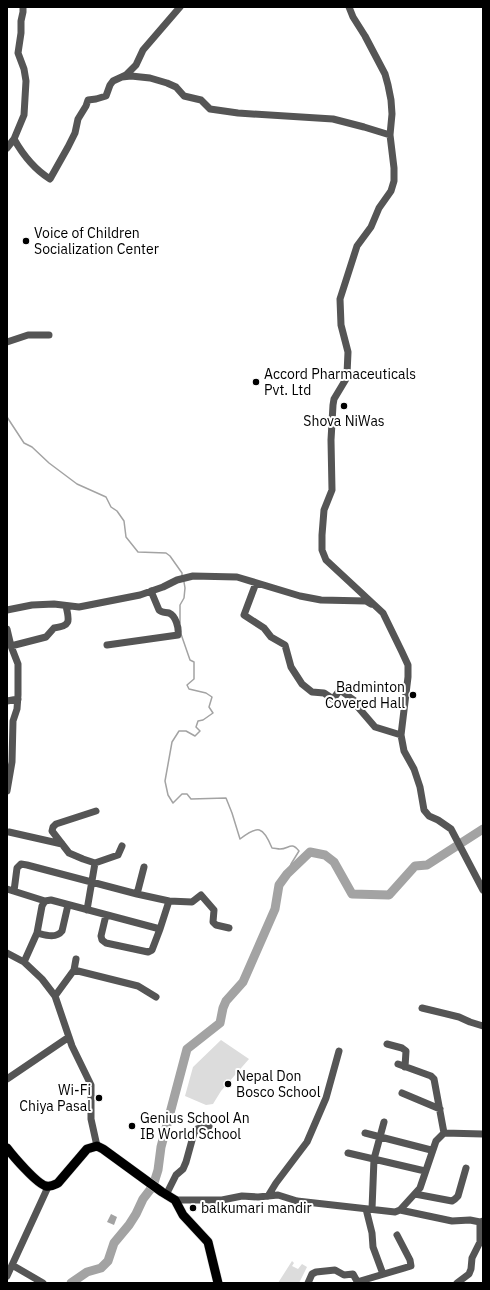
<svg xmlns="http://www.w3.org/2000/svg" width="490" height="1290" viewBox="0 0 490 1290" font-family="'IBM Plex Sans',sans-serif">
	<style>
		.green { fill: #dcdcdc }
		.water { fill: #a3a3a3 }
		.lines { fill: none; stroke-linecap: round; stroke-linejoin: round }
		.stream { stroke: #a3a3a3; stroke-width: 1.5 }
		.river { stroke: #a3a3a3; stroke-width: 9 }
		.major-casing { stroke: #dbdbdb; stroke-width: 10 }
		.minor { stroke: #555; stroke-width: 7 }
		.major { stroke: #000; stroke-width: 9 }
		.poi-dot { fill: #000; stroke: #fff; stroke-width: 1.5 }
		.labels { text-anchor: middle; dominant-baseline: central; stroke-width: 4; stroke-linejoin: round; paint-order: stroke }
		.poi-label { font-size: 14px; fill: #000; stroke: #fff; text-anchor: start }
	</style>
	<rect width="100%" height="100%" fill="#fff"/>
	<path class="green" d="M221,1040L249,1059L221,1091L213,1104L206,1105L185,1096L193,1067Z
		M292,1261L294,1263L292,1266L298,1269L302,1264L307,1267L299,1283H278Z"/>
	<path class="water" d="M111,1214L117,1217L114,1225L107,1222Z"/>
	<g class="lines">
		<path class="stream" d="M7,417L24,443L32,447L49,463L77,484L106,497L111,507L117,511L124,521L126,537L138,552L166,553L170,556L182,573V576
			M180,623V605L184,598L185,588L184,582
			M181,634L190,660L194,662V679L187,685L189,689L206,693L212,697L209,707L213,713L203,720L198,721L196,727L200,731L195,736L186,731H179L172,742L165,781L168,795L173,803L182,794H187L191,799L226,798L232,813L240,839C258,825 263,826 272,848C275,848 277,849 280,849C289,849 291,841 299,851L291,864L287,874"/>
		<path class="river" d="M71,1283L87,1272L101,1268L108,1261L114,1243L129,1225L136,1214L143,1199L153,1186L158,1170L161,1147L187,1049L220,1023L223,1008L226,1001L243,982L275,909L279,885L287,874L310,852L325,855L334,862L352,894L389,895L415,866L427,865L483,829"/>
		<g class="major-casing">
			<path id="major" d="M7,1148C13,1156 37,1184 46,1186C51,1187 54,1185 58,1183L87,1149L97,1146L103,1149L162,1192L175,1200L183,1215L208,1242L218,1283"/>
		</g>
		<path class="minor" d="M349,7L353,17L365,36L385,74L388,85L391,100L392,114L390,135L394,168V181L391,191L379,208L371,227L357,246L340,299L341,325L348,352L347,374L346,379L334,399L333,405L331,440L332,490L324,510L322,535V550L326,560L383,613L402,652L408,665V677L401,735L404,751L414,769L420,787L424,810L429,816L438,820L451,829L483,890
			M122,77L131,76L150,78L167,83L176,87L184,96L201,100L210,109L238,113L333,119L364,127L390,135
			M14,139C23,155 34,169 50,179L68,147L75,133L78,119L86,106L88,100L96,99L106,96L110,85L113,81L126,75L136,65L143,50L180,7
			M7,148L14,139L24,115L26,81L24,69L18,53L21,33V21L23,12V7
			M7,342L28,335H49
			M256,583L244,615L264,628L271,637L285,645L291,667L302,684L312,692L324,693L333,699L340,690L355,701L357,706L375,727L401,735
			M7,610L32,605L54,604L79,607L140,595L163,587L177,580L193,576L237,577L300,596L321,600L366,601L371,604
			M7,629L11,646L18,664V695L17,709L13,721L12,762L7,791
			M107,645L178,635C179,628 176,616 169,613C165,612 162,613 159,610L151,591
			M11,646L46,637L54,628C72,626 69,620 66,606
			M7,701L18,699
			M96,811L56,824L53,827L52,831L69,853L83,859L95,863L118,855L122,846
			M9,832L62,844
			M7,889L45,901
			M14,891L17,868L21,864L27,865L137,894
			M169,901L192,902L201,895L214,910L213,922L216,925L229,928
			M87,910L95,863
			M106,915L101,936L102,940L106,943L148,952L152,950L160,929
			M37,933C45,935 56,939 62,931L68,905
			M7,953L24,962L42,979L55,996L72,1046L91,1085V1119L97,1146
			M24,962L37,933L42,906L45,901L51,900L160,929L169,901L137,894L144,867
			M74,970L138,986L156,997
			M55,996L74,970L76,959
			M422,1008L459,1017L470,1022L483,1026
			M387,1044L402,1048L406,1051L405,1067
			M398,1064L431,1076L434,1079L444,1133L483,1134
			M7,1079L69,1037
			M402,1093L440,1109
			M365,1133L431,1150
			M348,1153L425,1171
			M415,1194L452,1201L455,1199L458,1196L466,1168
			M166,1195L176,1175L183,1169L186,1162L194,1133L197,1129L209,1126
			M268,1196L276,1183L307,1142L326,1098L339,1051
			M175,1200H222L242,1196L258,1197L278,1195L297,1201L395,1212L400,1210L420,1188L436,1141L444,1133
			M366,1209L372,1233L373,1247L383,1274
			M372,1209L374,1159L384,1122
			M400,1210L452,1221L470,1220L480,1222L483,1221
			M12,1265L43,1283
			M7,1276L48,1187
			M357,1282L411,1266L410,1260L397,1235
			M308,1283L312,1274L316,1272L335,1270L344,1275L353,1274L358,1283
			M457,1283L469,1274L471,1269L472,1258L480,1242V1222"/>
		<use href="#major" class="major"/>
	</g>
	<g class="poi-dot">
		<circle cx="26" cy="241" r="4"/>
		<circle cx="256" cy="382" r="4"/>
		<circle cx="344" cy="406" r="4"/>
		<circle cx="413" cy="695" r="4"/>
		<circle cx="228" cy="1084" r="4"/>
		<circle cx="99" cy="1098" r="4"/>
		<circle cx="132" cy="1126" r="4"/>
		<circle cx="193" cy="1208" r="4"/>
	</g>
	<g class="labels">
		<g class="poi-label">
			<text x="34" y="233">Voice of Children<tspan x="34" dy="16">Socialization Center</tspan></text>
			<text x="264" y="374">Accord Pharmaceuticals<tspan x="264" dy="16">Pvt. Ltd</tspan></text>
			<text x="344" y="421" text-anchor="middle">Shova NiWas</text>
			<text x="405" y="687" text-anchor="end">Badminton<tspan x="405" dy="16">Covered Hall</tspan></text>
			<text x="236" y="1076">Nepal Don<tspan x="236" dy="16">Bosco School</tspan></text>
			<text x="91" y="1090" text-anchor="end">Wi-Fi<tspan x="91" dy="16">Chiya Pasal</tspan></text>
			<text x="140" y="1118">Genius School An<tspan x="140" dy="16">IB World School</tspan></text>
			<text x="201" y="1208">balkumari mandir</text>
		</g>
	</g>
	<rect width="490" height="1290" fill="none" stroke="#000000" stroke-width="16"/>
</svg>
